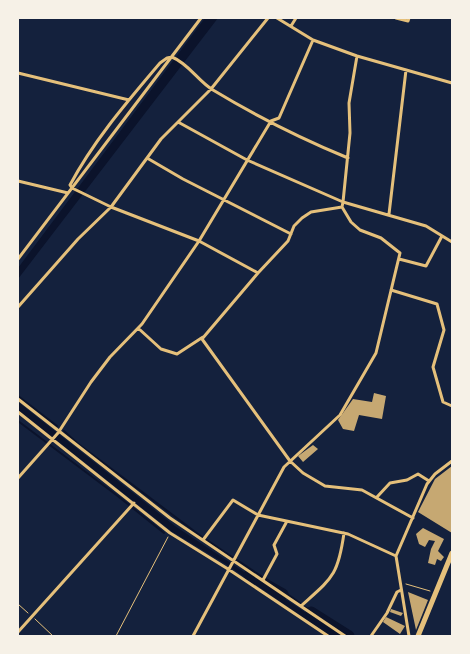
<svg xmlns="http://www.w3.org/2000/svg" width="470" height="654" viewBox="0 0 470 654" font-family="'Archivo Narrow',sans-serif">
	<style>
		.water { fill: #0b132b }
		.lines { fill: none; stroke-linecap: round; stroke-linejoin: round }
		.stream { stroke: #0b132b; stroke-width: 2 }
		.river { stroke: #0b132b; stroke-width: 11 }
		.building { fill: #c6a872 }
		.path { stroke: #e5c07b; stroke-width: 1 }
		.minor { stroke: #e5c07b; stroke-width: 3 }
		.trunk { stroke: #e5c07b; stroke-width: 5 }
	</style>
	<rect width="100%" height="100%" fill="#14213d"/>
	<path class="water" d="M205,18H218L18,279V268Z
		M18,402L175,526L341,636H330L227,565L171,531L18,410Z"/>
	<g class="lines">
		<path class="stream" d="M18,396L57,426
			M18,421L119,497L164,533
			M64,431L77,443L202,537
			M207,540L232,557
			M237,560L261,576
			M266,579L300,603
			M305,607L312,612"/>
		<path class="river" d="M249,575L283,594
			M311,612L349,636"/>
	</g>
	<path class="building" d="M374,393L386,396L382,419L359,415L354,431L343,429L338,420L353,399L372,402Z
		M313,445L318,449L303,462L298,456Z
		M452,466V533L418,512L435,479Z
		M423,528L444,539L438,551L444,557L441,561L437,559L435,565L428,563L431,549L435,541L429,540L425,547L419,544L416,534Z
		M408,592L428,600L416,630Z
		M391,609L403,613L401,616L390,612Z
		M386,617L405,626L400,634L383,622Z"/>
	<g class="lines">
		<path class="path" d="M406,584L430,591
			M18,604L28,613
			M35,619L53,636
			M116,636L168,537"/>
		<path class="minor" d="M277,18L313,40L357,56L452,83
			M396,18L408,21L409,18
			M291,26L296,18
			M18,73L129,100
			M178,122L247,160L343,202L350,133L349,103L357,56
			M147,158L183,179L291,234
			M18,181L68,193
			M389,214L406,70
			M18,259L201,18
			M399,259L426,266L442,236
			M258,273L199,241L111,207L72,188L70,185C94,140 127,102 160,63L167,58L172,57C189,64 198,81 213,90C256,116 302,139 348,158
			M391,290L437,304L444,330L433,367L443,402L452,406
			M18,307L78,239L111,207L161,139L211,89L268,18
			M138,328L161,349L177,354L203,337
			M18,399L170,518L345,636
			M18,412L170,533L228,569L328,636
			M18,478L58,433L91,382L110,357L142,324L199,241L271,121L279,118L313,40
			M377,497L390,483L407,480L418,474L429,481
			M413,518L362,490L325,486L303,473L290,461L202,339L258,273L288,241L294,226L302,218L311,212L342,207L343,202L426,226L452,242
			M203,540L233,500L258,515L348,534L396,556
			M263,580L277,554L274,545L286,523
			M301,606C332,578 338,576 344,533
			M18,632L134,503
			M193,636L284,467L340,415L376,353L400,253L381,238L360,230L351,222L342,207
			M371,636L387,613L397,592L401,590
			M409,636L396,556L427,484L435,474L452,461"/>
		<path class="trunk" d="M418,636L452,553"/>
	</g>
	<rect width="470" height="654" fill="none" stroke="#f6f1e7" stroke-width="38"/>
</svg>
